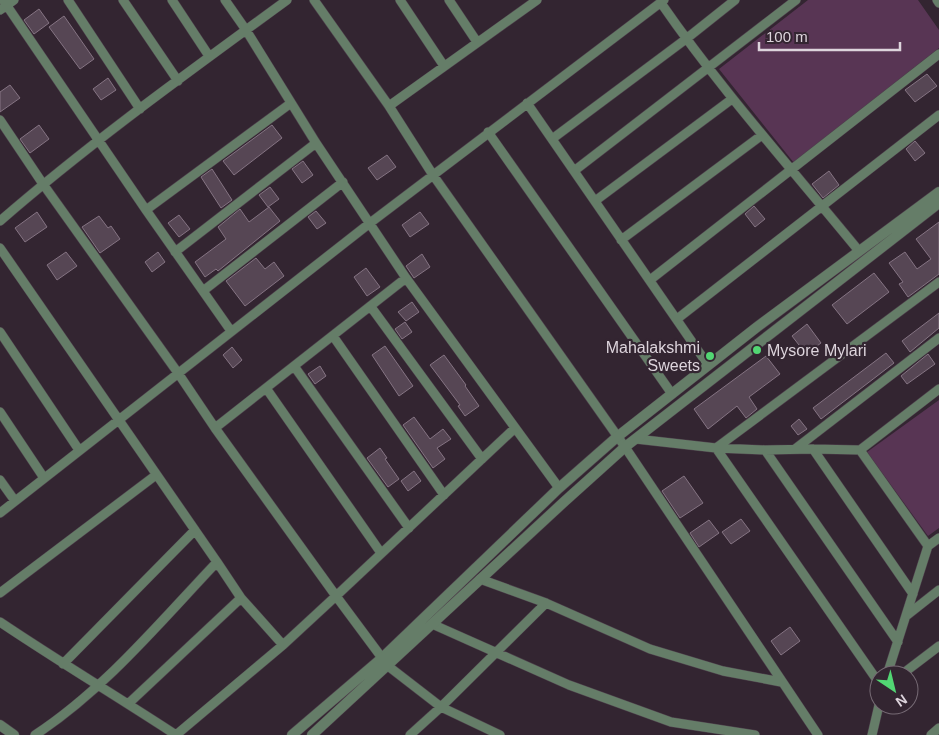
<svg xmlns="http://www.w3.org/2000/svg" width="939" height="735" viewBox="0 0 939 735" font-family="Arial,sans-serif">
	<style>
		.green { fill: #583554 }
		.building { fill: #564654; stroke: #857483 }
		.lines { fill: none; stroke-linecap: round; stroke-linejoin: round }
		.minor-casing { stroke: #4e414c; stroke-width: 10 }
		.tertiary-casing { stroke: #4e414c; stroke-width: 11 }
		.minor { stroke: #657d68; stroke-width: 9 }
		.tertiary { stroke: #657d68; stroke-width: 10 }
		.poi-dot { fill: #52d673; stroke: #332531; stroke-width: 2 }
		.labels { text-anchor: middle; dominant-baseline: central; stroke-width: 4.5; stroke-linejoin: round; paint-order: stroke }
		.poi-label { font-size: 16px; fill: #ddd4dc; stroke: #332531; text-anchor: end }
	</style>
	<rect width="100%" height="100%" fill="#332531"/>
	<path class="green" d="M808,0H918L939,30V48L794,163L719,69Z
		M939,400V528L928,536L867,452Z"/>
	<path class="building" d="M39,9L49,23L34,34L24,20Z
		M64,16L94,59L80,69L49,27Z
		M927,74L937,86L915,102L905,90Z
		M108,78L116,90L101,100L93,89Z
		M10,85L20,98L0,112V92Z
		M39,125L49,139L30,153L20,139Z
		M272,125L282,138L234,175L223,161Z
		M915,141L925,153L915,161L906,149Z
		M387,155L396,167L377,180L368,168Z
		M303,161L313,175L302,183L292,169Z
		M212,169L232,200L221,208L201,177Z
		M829,171L839,185L823,198L812,184Z
		M270,187L279,199L268,207L259,195Z
		M754,206L765,219L755,227L745,214Z
		M269,207L280,221L218,271L216,269L205,277L195,262L226,239L218,227L240,209L249,222Z
		M316,211L326,223L317,229L308,217Z
		M37,212L47,227L25,242L15,228Z
		M420,212L429,224L410,237L402,225Z
		M179,215L190,229L179,237L168,223Z
		M99,216L108,228L111,226L120,239L100,253L82,227Z
		M939,222V274L908,297L899,284L903,282L889,263L905,252L917,269L931,259L916,239Z
		M66,252L77,266L57,280L47,265Z
		M158,252L165,262L152,272L145,262Z
		M422,254L430,267L414,278L406,266Z
		M256,258L265,269L274,262L284,276L245,306L226,281Z
		M366,268L380,287L367,296L354,277Z
		M874,273L889,292L847,324L832,305Z
		M412,302L419,312L406,321L398,312Z
		M939,313V328L910,352L902,341Z
		M405,322L412,332L402,339L395,329Z
		M807,324L821,343L806,354L792,336Z
		M385,346L413,386L399,396L372,355Z
		M232,347L242,360L233,368L223,355Z
		M886,353L894,363L821,419L813,408Z
		M928,354L935,364L907,384L901,376Z
		M444,355L466,385L465,386L479,406L465,416L458,406L460,405L430,365Z
		M766,356L780,374L749,397L757,409L746,418L737,406L708,429L694,409Z
		M320,366L326,376L315,384L308,374Z
		M414,417L430,439L443,429L451,439L437,448L445,459L433,468L403,425Z
		M799,419L807,429L798,435L791,426Z
		M380,448L387,458L385,459L399,479L388,487L367,458Z
		M414,471L421,481L408,491L401,481Z
		M684,476L703,503L680,518L662,491Z
		M741,519L750,531L731,544L722,532Z
		M709,520L719,533L699,547L690,533Z
		M790,627L800,641L781,655L771,641Z"/>
	<g class="lines">
		<g class="minor-casing">
			<path id="minor" d="M3,0L146,210L231,331
				M68,0L140,109
				M123,0L178,81
				M172,0L209,56
				M225,0L246,30L316,143L406,278L559,488
				M314,0L389,106L433,175L625,447L818,735
				M400,0L444,66
				M449,0L477,42
				M937,0L939,3
				M661,3C721,90 792,169 859,251
				M0,10L14,0
				M527,103L708,365
				M389,106L537,0
				M0,120L43,184L178,373L215,428L336,596L515,428
				M488,132L672,394
				M552,139L686,39L735,0
				M574,171L796,0
				M595,201L732,99
				M146,210L291,103
				M0,221C91,142 190,71 287,0
				M621,240L762,135
				M0,248L217,562
				M175,252L316,143
				M650,280L939,54
				M203,291L343,182
				M371,307L482,459
				M677,319L939,115
				M0,332L79,450
				M333,336L444,495
				M294,366L409,528
				M266,388L381,553
				M939,389L860,450L928,546L939,538
				M0,412L44,478
				M215,428L406,278
				M636,439L716,448L765,450L813,449L860,450
				M795,449L939,338
				M813,449L913,594
				M765,450L898,642
				M0,480L15,501
				M0,513L370,223L664,0
				M480,579L546,603L650,649L723,671L781,682
				M0,593L156,475
				M906,616L939,590
				M0,622C58,661 118,697 176,735
				M432,624L569,685L671,722L755,735
				M63,664L195,530
				M887,675L928,546
				M901,675L939,646
				M879,683L716,448L939,282
				M128,704L241,598
				M35,735C105,689 160,622 217,562L241,598L283,645
				M176,735L283,645L336,596L388,666L441,707L500,735
				M410,735L441,707L546,603
				M872,735L879,705
				M931,735L939,728"/>
		</g>
		<g class="tertiary-casing">
			<path id="tertiary" d="M0,725L14,735
				M292,735L382,658L559,488L617,437L757,327L939,192
				M312,735L565,501L625,447L939,203"/>
		</g>
		<use href="#minor" class="minor"/>
		<use href="#tertiary" class="tertiary"/>
	</g>
	<g class="poi-dot">
		<circle cx="757" cy="350" r="5"/>
		<circle cx="710" cy="356" r="5"/>
	</g>
	<g class="labels">
		<g class="poi-label">
			<text x="700" y="347">Mahalakshmi<tspan x="700" dy="18">Sweets</tspan></text>
			<text x="767" y="350" text-anchor="start">Mysore Mylari</text>
		</g>
	</g>
	<g transform="translate(894 690) rotate(145)"><circle r="24" fill="#332531" stroke="#776b75"/>
	<path d="M0-4L9 19L0 12L-9 19Z" fill="#52d673"/>
	<text y="-8" font-size="14" font-weight="bold" text-anchor="middle" fill="#ddd4dc">N</text>
	</g>
	<path d="M759 42v8h141v-8" fill="none" stroke="#ddd4dc" stroke-width="2.5"/>
	<text x="766" y="42" font-size="15" fill="#ddd4dc" stroke="#332531" stroke-width="4" paint-order="stroke">100 m</text>
</svg>
